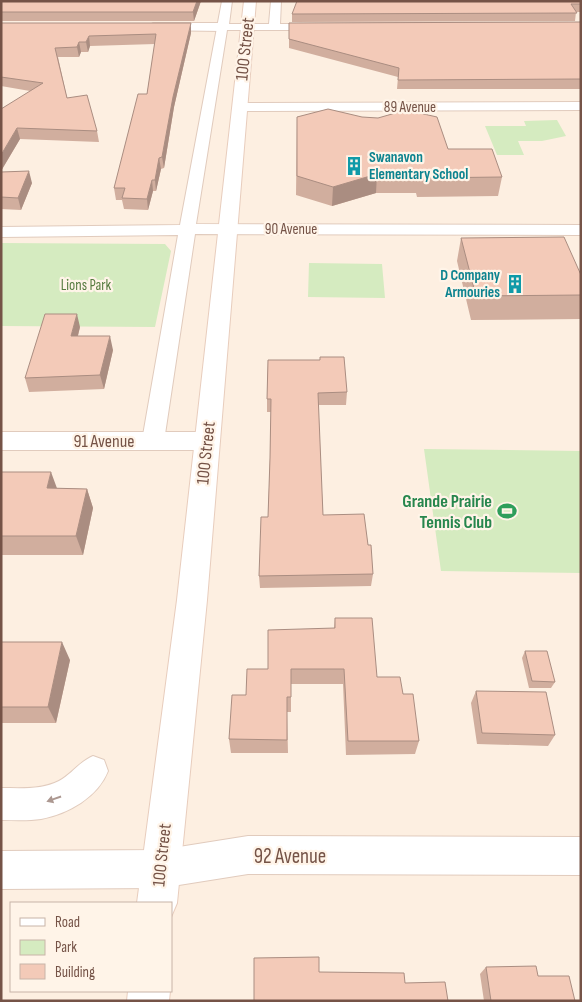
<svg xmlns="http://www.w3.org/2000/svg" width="582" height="1002" viewBox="0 0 582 1002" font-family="'Sofia Sans Condensed',sans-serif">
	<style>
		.green { fill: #d5ebc0 }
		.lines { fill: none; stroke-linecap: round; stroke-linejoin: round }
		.minor-casing { stroke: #e1cbbd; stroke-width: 2 }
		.tertiary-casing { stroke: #e1cbbd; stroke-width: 2 }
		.secondary-casing { stroke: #e8cdbd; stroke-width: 2 }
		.minor { fill: #fff; fill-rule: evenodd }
		.tertiary { fill: #fff; fill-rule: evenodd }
		.secondary { fill: #fff; fill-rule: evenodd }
		.wall { fill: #d1ae9e }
		.shaded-wall { fill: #aa8d81 }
		.building { fill: #f3cab8; stroke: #aa8d81 }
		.oneway { fill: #ac9891 }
		.labels { text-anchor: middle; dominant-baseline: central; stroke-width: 4.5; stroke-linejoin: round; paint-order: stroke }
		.far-street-label { font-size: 15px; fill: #755347; stroke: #fff4e8 }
		.far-culture-label { font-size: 15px; font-weight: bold; fill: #0d838f; stroke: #fff4e8; text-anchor: start }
		.far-park-label { font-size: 15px; fill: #567b3f; stroke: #fff4e8 }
		.street-label { font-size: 18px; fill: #755347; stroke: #fff4e8 }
		.leisure-label { font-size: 18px; font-weight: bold; fill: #27864d; stroke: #fff4e8; text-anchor: end }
		.near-street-label { font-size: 21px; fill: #755347; stroke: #fff4e8 }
	</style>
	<rect width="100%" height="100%" fill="#fdefe1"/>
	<path class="green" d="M557,120L566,136L542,141H518L524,155H497L485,126H526L524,121Z
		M1,243L165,244L171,251L155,327L1,326Z
		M309,263L382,264L385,298L308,297Z
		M424,449L581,451V573L441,571Z"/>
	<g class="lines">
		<g class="minor-casing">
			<path id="minor" d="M222,1H232L229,24H269L271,1H281L280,24H321L327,27L321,30H227L196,224L581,225V235L195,234L164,441L161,447L153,449L145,447L142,441L178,235L1,237V227L180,225Z
				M581,102V110L240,111L233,107L240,103Z
				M93,756L104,760L108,771C98,797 68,814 41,819C28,821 14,820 1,820V788C20,788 42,790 59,781C72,774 79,762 93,756Z"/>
		</g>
		<g class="tertiary-casing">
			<path id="tertiary" d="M153,23H223L229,27L223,31L148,30L147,27Z
				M1,432H207L216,435L220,441L216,447L207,450H1Z
				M248,836L581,837V875L248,874L160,888L1,889V851L160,850Z"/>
		</g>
		<g class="secondary-casing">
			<path id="secondary" d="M244,1H256L207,600L177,903L171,917V903H137L177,600Z
				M128,991H170L169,1001H127Z"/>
		</g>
		<use href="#minor" class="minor"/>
		<use href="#tertiary" class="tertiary"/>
		<use href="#secondary" class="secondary"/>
	</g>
	<path class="wall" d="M1,1H201L194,21H1Z
		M581,1V12H576L575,21L292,22V14Z
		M581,22V89H397L398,77L289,48V23Z
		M1,23L191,33L174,107L164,168L161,169L156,191H153L148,210L124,209L122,200H116L114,188L147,94L155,44L90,46L88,52H81L79,57H58L67,98L97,131L99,142L20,139L1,171L30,91L1,86Z
		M297,117L448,149L502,177L498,196L417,197L416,193H376L332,206L296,195Z
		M1,172L32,183L21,210L1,209Z
		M461,238L581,275V319L471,320L457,261Z
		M80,327L78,336L113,350L104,389L29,392L25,378Z
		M268,360L347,392L346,405H318L323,515L373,574L371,586L260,588L259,576L268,517L270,458L271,412H267V399Z
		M1,472L56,488L87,489L93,508L83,555H1Z
		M335,618L377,677L403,694L419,741L415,754L346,755L343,684H291V712H287L288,753H231L229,739L246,695L268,669L334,628Z
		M1,642L70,660L56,723H1Z
		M525,651L555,682L551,688H529L522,658Z
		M476,691L555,735L548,746L477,744L471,703Z
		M486,967L538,976L575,1001H484L480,974Z"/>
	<path class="shaded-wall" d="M197,1H201L194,21L193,12Z
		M191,23V33L174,107L164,168L162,157L173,97Z
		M89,36L90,46L88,52L86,42Z
		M79,42L81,52L79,57L77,47Z
		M17,128L20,139L1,171V155Z
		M159,158L161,169L156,191L155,180Z
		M29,171L32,183L21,210L18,198Z
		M377,174L376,193L332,206L333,187Z
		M152,180L153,191L148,210L147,199Z
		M77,314L80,327L74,350L71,336Z
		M110,336L113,350L104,389L100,375Z
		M51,472L58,491L47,488Z
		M87,489L93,508L83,555L76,536Z
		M62,642L70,660L56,723L48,707Z"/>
	<path class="building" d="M1,1H197L193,12H1Z
		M297,1H581V4H571L577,13L292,14Z
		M581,22V79L398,80L399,68L289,39V23Z
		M1,23H191L173,97L162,157L159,158L155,180H152L147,199L122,198L125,188H114L138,94H147L156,34L89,36L86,42H79L77,47L55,48L67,98L87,95L97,131L17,128L1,155V109L43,83L1,77Z
		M328,109L362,117L378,118L406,110L437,117L448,149H492L502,177L419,178L418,174H377L333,187L297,176V117Z
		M29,171L18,198L1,197V172Z
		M564,237L581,275V295L476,296L461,238Z
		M45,314H77L71,336H110L100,375L25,378Z
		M320,357H344L347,392L318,393L323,515L364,514L368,545H371L373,574L259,576L261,517H268L270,458L271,399H267L268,360H320Z
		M1,472H51L47,488L87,489L76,536H1Z
		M335,618H372L377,677H400L403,694H413L419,741H348L344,669H291V697H287V740L229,739L232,695H246L247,669H268V630L335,628Z
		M1,642H62L48,707H1Z
		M525,651H547L555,682L532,681Z
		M476,691L546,692L555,735L482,733Z
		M319,957V972L404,973L405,983L445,982L448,1001H254V958Z
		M536,966L538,976H569L575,1001H491L486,967Z"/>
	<defs><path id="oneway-solid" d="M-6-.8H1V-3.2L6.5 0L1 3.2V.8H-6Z" transform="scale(1.25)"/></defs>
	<use class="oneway" href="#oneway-solid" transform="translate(54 799) rotate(161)"/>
	<defs>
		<g id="building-bare" transform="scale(1.5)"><path d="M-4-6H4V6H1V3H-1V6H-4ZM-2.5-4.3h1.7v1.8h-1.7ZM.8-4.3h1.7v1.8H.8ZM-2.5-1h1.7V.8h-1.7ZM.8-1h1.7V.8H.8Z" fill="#0f9aa8" stroke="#fff4e8" stroke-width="2.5" paint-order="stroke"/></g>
		<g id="stadium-bare" transform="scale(1.5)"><path d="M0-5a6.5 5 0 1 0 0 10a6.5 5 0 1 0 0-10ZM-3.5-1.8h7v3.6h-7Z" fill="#2e9e5b" stroke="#fff4e8" stroke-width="2.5" paint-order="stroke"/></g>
	</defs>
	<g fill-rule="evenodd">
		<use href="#building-bare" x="354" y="166"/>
		<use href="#building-bare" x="515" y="284"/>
		<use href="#stadium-bare" x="507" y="511"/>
	</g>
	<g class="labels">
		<g class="far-street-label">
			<text x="410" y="107">89 Avenue</text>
			<text x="291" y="229">90 Avenue</text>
		</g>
		<g class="far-culture-label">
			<text x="369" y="157">Swanavon<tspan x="369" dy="17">Elementary School</tspan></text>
			<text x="500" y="275" text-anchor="end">D Company<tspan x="500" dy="17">Armouries</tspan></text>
		</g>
		<g class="far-park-label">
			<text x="86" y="285">Lions Park</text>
		</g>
		<g class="street-label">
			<text transform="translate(245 49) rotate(-84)">100 Street</text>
			<text x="104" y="441">91 Avenue</text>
			<text transform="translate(206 453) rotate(-84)">100 Street</text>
			<text transform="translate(162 855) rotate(-84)">100 Street</text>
		</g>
		<g class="leisure-label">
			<text x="492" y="501">Grande Prairie<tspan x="492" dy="21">Tennis Club</tspan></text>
		</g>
		<g class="near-street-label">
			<text x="290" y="856">92 Avenue</text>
		</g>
	</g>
	<rect width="582" height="1002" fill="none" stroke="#755347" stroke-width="5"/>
	<rect x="10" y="902" width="162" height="90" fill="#fff4e8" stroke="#c8b4a8"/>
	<rect x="20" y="918" width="25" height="8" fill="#ffffff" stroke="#c8b4a8"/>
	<text x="55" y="927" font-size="15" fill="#755347">Road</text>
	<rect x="20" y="940" width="25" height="15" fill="#d5ebc0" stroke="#c8b4a8"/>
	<text x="55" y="952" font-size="15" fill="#755347">Park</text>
	<rect x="20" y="964" width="25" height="15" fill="#f3cab8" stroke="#c8b4a8"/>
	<text x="55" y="977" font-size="15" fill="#755347">Building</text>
</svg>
